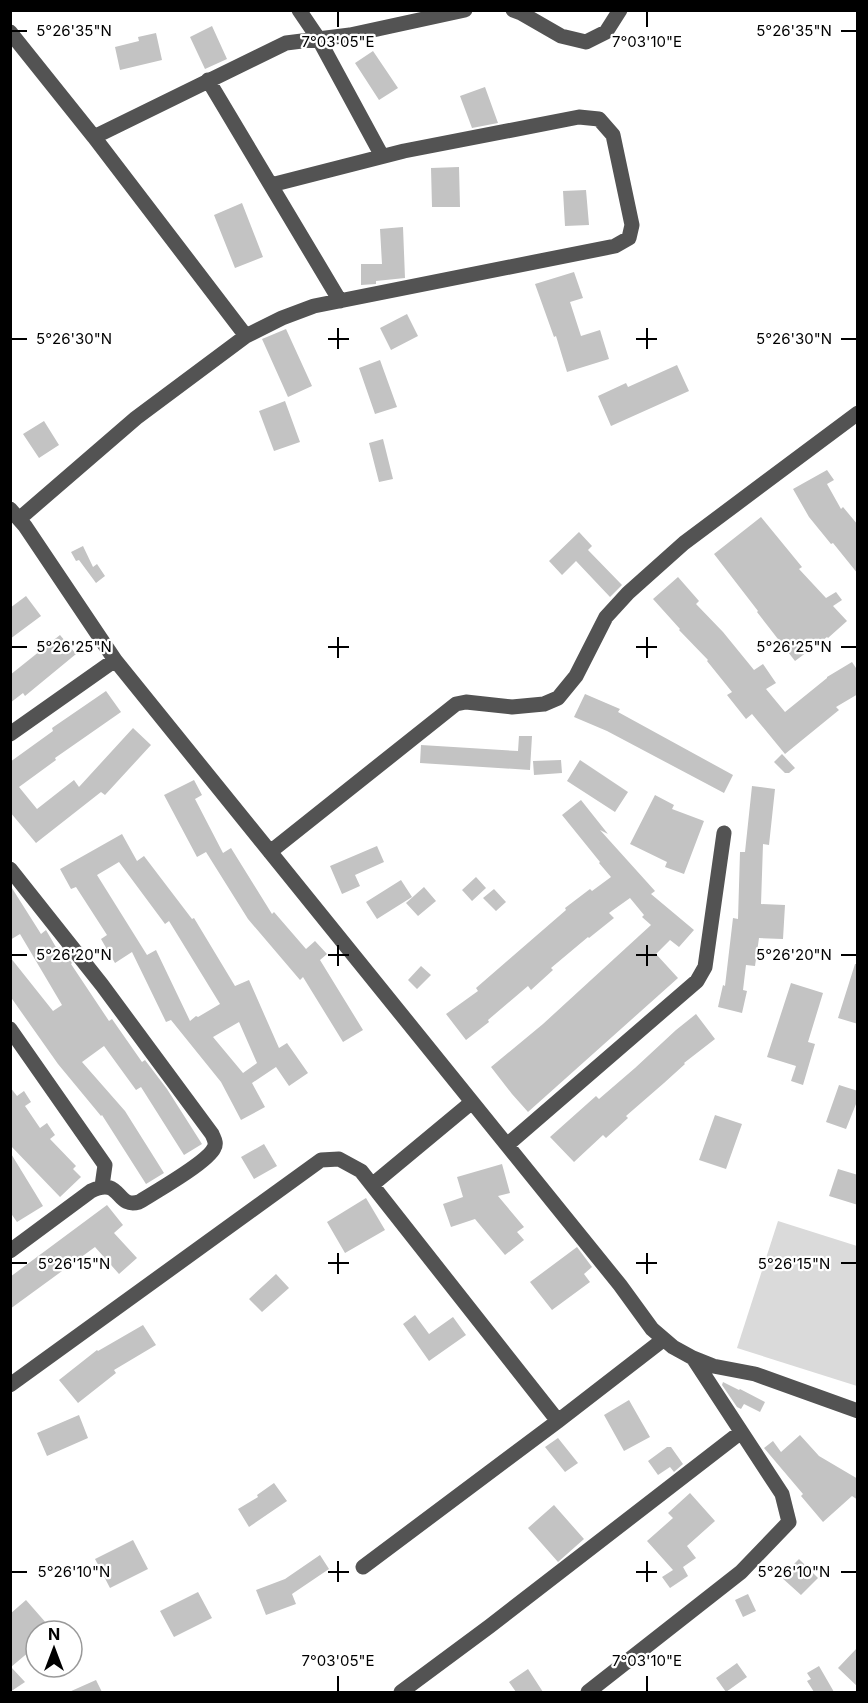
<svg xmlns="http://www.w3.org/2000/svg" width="868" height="1703" viewBox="0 0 868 1703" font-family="Inter,sans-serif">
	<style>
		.grass { fill: #dadada }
		.building { fill: #c3c3c3; fill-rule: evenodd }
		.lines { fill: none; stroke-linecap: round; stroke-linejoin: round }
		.minor { stroke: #535353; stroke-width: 15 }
		.ticks { fill: none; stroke: #000; stroke-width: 2 }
		.ticks-label { font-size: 15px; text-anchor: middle; fill: #000; stroke: #fff; stroke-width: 4.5; stroke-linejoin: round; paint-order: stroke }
	</style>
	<rect width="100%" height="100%" fill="#fff"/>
	<path class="grass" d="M778,1221L857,1246V1386L737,1348Z"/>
	<path class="building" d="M212,26L227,59L205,69L190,37Z
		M156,33L162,60L120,70L115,47L139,41L138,37Z
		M373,51L398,88L379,100L355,63Z
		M485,87L498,123L472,128L460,96Z
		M459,167L460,207H432L431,168Z
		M586,190L589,225L565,226L563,191Z
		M242,203L263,257L235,268L214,215Z
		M403,227L405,278L376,281V284L361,285V264H382L380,229Z
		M574,272L583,298L570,302L581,336L600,330L609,359L567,372L556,336L554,337L535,284Z
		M407,314L418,336L391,350L380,328Z
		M286,329L312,386L288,397L262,339Z
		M380,360L397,407L375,414L359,368Z
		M677,365L689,391L611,426L598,396L626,383L628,387Z
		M285,401L300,442L274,451L259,411Z
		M44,421L59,445L39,458L23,434Z
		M383,439L393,479L379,482L369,443Z
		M827,470L834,480L827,484L841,509L843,507L858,525V574L833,543L831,544L809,517L793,489Z
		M761,517L802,567L799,569L826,598L836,592L842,600L833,606L847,621L828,638L827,637L795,661L757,612L758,611L714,554Z
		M579,532L592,546L588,550L622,585L610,597L576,561L562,575L549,561Z
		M83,546L93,567L97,564L105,576L96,583L79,560L76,561L71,552Z
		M678,577L699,601L696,604L723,632L754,670L763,664L776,683L766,689L785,712L827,678V677L852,662L858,671V694L836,707L839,710L785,754L752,714L746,719L727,695L732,692L707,661L708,660L679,630L680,629L653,599Z
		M26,596L41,616L10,639V608Z
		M60,635L76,654L25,696L23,693L10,703V675Z
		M106,691L121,712L55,758L56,760L19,787L37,809L74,780L79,787L133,728L151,745L105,795L101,792L36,843L10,812V762L53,731L52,728Z
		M585,694L620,709L618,712L733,775L724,793L607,731L574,717Z
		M519,736H532L530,770L420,763L421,745L518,751Z
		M782,754L795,768L789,773H785L774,762Z
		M561,760L562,773L534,775L533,761Z
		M580,760L628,792L615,812L567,781Z
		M194,780L202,795L195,799L223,853L231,848L272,914L274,912L306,949L315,941L327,954L320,960L363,1030L343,1042L303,977L300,980L248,919L206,852L197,857L164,795Z
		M752,786L775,789L769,845L763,844L761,904L785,905L783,939L759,938L755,966L746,965L743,990L747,991L742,1013L718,1007L723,985L725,986L733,918L738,919L740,852H745Z
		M655,795L674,805L672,809L704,821L684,874L665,867L667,862L630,844Z
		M581,800L608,834L600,830L655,891L651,894L694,930L679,947L670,940L656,954L678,978L528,1112L512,1094L491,1067L543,1024L651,925L642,917L644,915L630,898L609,913L614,918L589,938L588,937L551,968L553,970L531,990L528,986L488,1020L489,1022L466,1040L446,1014L478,991L476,988L566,910L565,908L590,889L592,891L611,877L599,863L600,862L562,815Z
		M122,834L137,861L144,856L192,919L194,918L235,986L249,980L279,1048L287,1043L308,1073L289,1086L276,1067L252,1083L265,1107L241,1120L221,1082L171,1020L166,1022L132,952L115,963L101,939L107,935L76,887L71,889L60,869ZM119,862L165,924L169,921L220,1004L198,1017L196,1016L190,1021L156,950L147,955L97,875ZM239,1022L257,1063L243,1073L213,1037Z
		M377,846L384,862L355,875L360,886L342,894L330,866Z
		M476,877L486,888L472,901L462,890Z
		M401,880L412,897L377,919L366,902Z
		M10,885L41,934L46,930L57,949L59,947L72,963L71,964L109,1021L112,1019L142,1062L145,1060L167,1089L202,1144L184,1155L141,1087L136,1090L104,1046L82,1062L125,1111L164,1173L146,1184L102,1115L101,1116L58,1064L10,996V957L53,1011L62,1005L20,934L10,940Z
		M424,887L436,901L418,916L406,903Z
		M494,889L506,902L496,911L483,898Z
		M855,964H858V1024L838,1018Z
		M421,966L431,975L417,989L408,980Z
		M791,983L823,993L808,1042L815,1044L803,1085L791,1081L796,1066L767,1057Z
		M696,1014L715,1039L684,1063L685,1064L664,1083L626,1116L628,1118L606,1138L603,1135L574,1162L550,1137L596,1096L599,1099L635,1068L676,1030Z
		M839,1085L858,1091V1099L846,1129L826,1122Z
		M10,1087L17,1096L24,1091L31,1102L25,1106L40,1128L47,1123L55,1135L50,1139L76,1166L73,1169L81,1177L60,1197L10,1145Z
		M715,1115L742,1124L726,1169L699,1160Z
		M264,1144L277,1166L254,1179L241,1157Z
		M10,1152L43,1206L17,1222L10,1212Z
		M502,1164L510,1193L498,1196L524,1227L517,1232L524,1240L505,1255L475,1219L451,1227L443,1204L463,1197L457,1177Z
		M838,1169L858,1175V1205L829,1196Z
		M366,1198L385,1230L345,1253L327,1222Z
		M107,1205L123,1225L114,1233L137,1258L119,1274L95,1247L10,1309V1277Z
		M577,1247L592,1267L584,1274L590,1282L552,1310L530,1282Z
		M276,1274L289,1288L262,1312L249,1299Z
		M415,1315L429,1334L453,1317L466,1335L429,1361L403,1324Z
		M143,1325L156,1345L114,1370L116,1373L78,1403L59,1380L97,1350L98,1351Z
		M723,1382L739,1390L740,1389L765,1402L760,1412L744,1404L741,1409L737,1407L722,1385Z
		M629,1400L650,1437L624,1451L604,1415Z
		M79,1415L88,1438L47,1456L37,1433Z
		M800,1435L819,1456L858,1479V1500L852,1496L823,1522L801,1496L803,1494L764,1448L773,1441L781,1452Z
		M558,1438L578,1463L565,1472L545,1447Z
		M667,1447H671L683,1464L674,1472L670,1467L658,1475L648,1461Z
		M274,1483L287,1501L249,1527L238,1509L258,1497L257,1495Z
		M690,1493L715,1521L687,1546L696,1558L683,1567L688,1576L670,1588L662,1577L673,1570L647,1541L673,1518L668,1513Z
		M554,1505L584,1539L558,1562L528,1528Z
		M133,1540L148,1569L110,1588L95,1559Z
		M320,1555L329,1569L292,1594L296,1604L266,1615L256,1590L285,1579Z
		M799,1559L818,1578L801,1595L781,1577Z
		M198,1592L212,1618L174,1637L160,1611Z
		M748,1594L756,1611L743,1617L735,1600Z
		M26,1600L47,1624L40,1631H36V1646L11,1667L25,1682L10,1692V1614Z
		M858,1647V1687L838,1668Z
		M737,1663L747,1677L726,1692L716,1678Z
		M819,1666L834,1692H814L807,1681L811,1679L807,1673Z
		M528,1669L543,1692H516L509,1682Z
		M96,1680L102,1692H69Z"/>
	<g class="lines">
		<path class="minor" d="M299,10L318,38L382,156
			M513,10L521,13L561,36L586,42L606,32L620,10
			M10,32L94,137L246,336
			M208,80L340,301
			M94,137L286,43L350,35L465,10
			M10,509L25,526L115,660L620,1285L652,1329L673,1347L693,1358L713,1366L755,1374L858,1411
			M19,519L136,418L246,336L282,318L314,306L615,246L629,238L632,225L613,135L599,119L579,117L404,151L271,185
			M10,734L115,660
			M270,852L456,704L466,702L512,707L544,704L558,698L576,676L606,617L628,593L684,543L858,413
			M10,869L102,985L212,1134C214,1139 217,1143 214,1148C208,1162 155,1192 139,1202C115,1209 122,1176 91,1191L10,1251
			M10,1029L105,1165L102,1186
			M507,1145L697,981L705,967L724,833
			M372,1185L472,1102
			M10,1385L321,1160L339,1159L361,1171L558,1421
			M363,1567L558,1421L664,1339
			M401,1692L490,1626L741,1432
			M588,1692L741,1572L789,1522L782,1494L693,1358"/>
	</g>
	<path class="ticks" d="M338,12V27M647,12V27M12,31H27M841,31H856M338,328V349M647,328V349M12,339H27M328,339H349M636,339H657M841,339H856M338,637V658M647,637V658M12,647H27M328,647H349M636,647H657M841,647H856M338,945V966M647,945V966M12,955H27M328,955H349M636,955H657M841,955H856M338,1253V1274M647,1253V1274M12,1263H27M328,1263H349M636,1263H657M841,1263H856M338,1561V1582M647,1561V1582M12,1572H27M328,1572H349M636,1572H657M841,1572H856M338,1676V1691M647,1676V1691"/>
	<g class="ticks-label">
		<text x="74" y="36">5°26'35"N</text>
		<text x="794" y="36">5°26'35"N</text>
		<text x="338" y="47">7°03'05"E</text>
		<text x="647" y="47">7°03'10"E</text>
		<text x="74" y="344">5°26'30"N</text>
		<text x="794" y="344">5°26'30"N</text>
		<text x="74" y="652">5°26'25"N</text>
		<text x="794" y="652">5°26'25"N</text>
		<text x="74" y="960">5°26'20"N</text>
		<text x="794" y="960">5°26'20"N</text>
		<text x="74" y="1269">5°26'15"N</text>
		<text x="794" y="1269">5°26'15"N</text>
		<text x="74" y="1577">5°26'10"N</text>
		<text x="794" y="1577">5°26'10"N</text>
		<text x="338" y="1666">7°03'05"E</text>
		<text x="647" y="1666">7°03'10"E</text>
	</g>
	<rect width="868" height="1703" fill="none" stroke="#000000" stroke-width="24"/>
	<g transform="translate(54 1649)"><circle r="28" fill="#ffffff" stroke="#999999" stroke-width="1.5"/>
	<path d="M0-4.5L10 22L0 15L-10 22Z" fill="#000000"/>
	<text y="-9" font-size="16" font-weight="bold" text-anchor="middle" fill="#000000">N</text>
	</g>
</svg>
